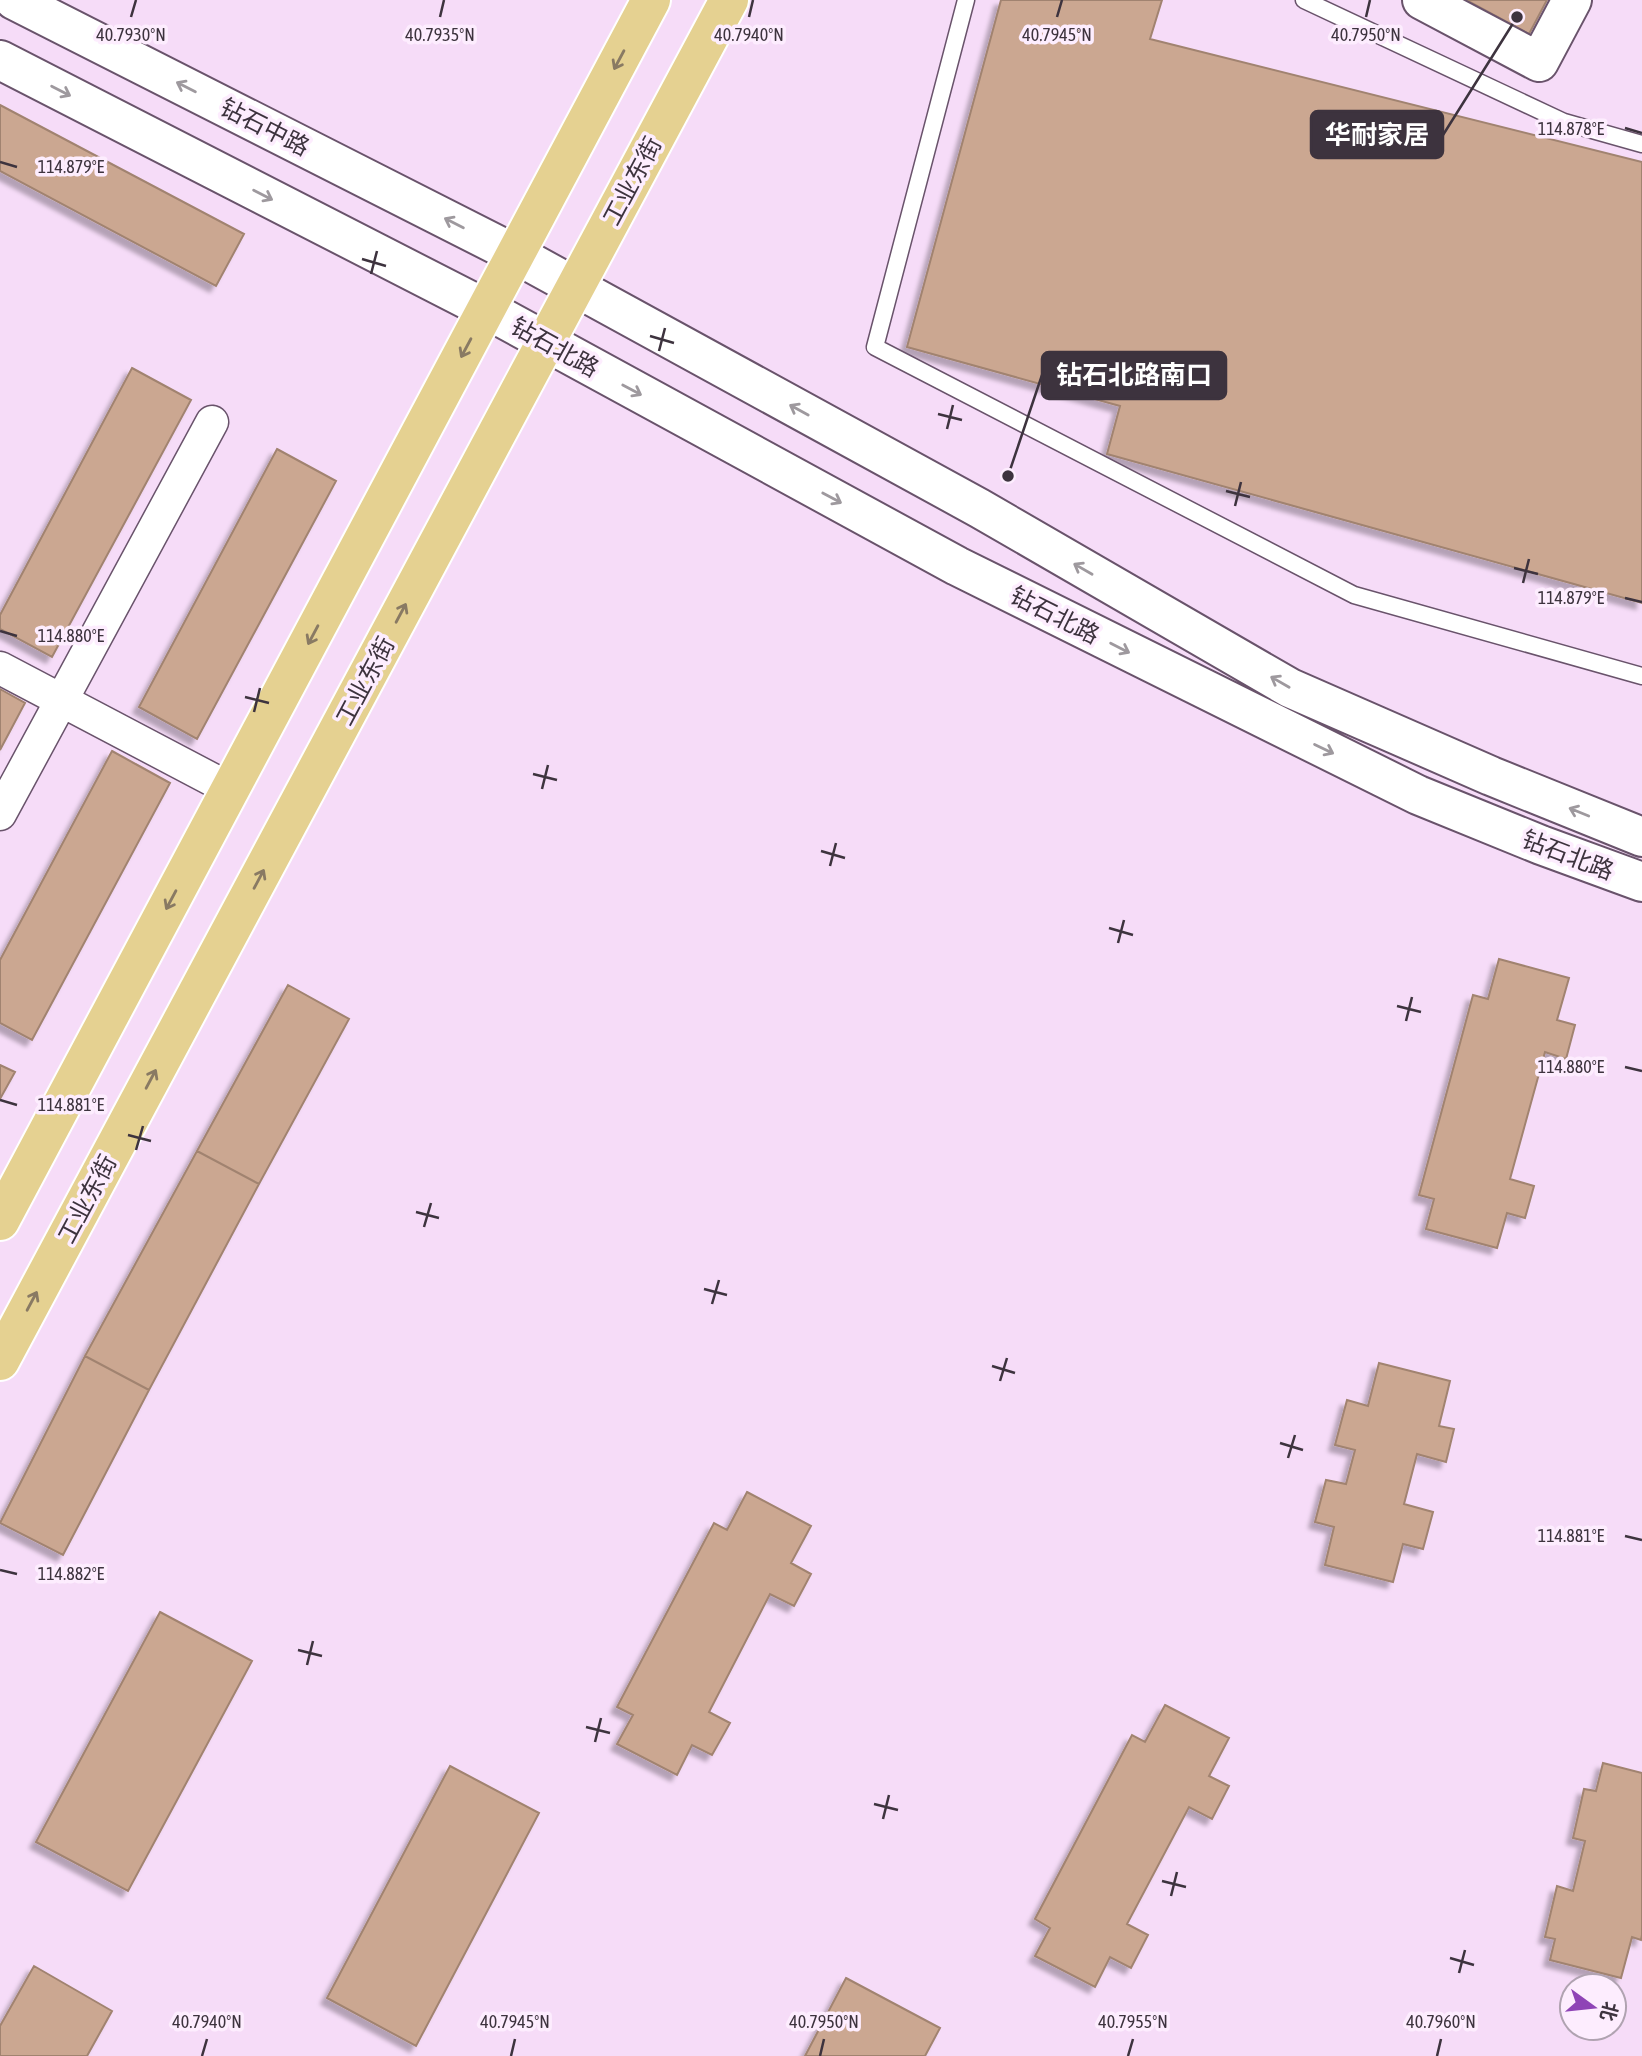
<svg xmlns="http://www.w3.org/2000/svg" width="1642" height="2056" viewBox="0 0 1642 2056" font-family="'Asap Condensed','Noto Sans SC',sans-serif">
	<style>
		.building { fill: #cba791; stroke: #a18370; stroke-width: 2; filter: url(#shadow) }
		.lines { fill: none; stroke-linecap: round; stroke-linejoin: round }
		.service-casing { stroke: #69536b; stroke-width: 19 }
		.minor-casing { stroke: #69536b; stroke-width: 35 }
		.tertiary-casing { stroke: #69536b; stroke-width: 42 }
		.secondary-casing { stroke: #69536b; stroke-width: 42 }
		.primary-casing { stroke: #fff; stroke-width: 42 }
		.service { stroke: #fff; stroke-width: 16 }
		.minor { stroke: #fff; stroke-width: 32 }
		.tertiary { stroke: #fff; stroke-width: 38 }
		.secondary { stroke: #fff; stroke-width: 38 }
		.primary { stroke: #e5d191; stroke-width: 38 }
		.oneway { stroke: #897a63 }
		.oneway2 { stroke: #9e999e }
		.ticks { fill: none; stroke: #3d333e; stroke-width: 2.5 }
		.labels { text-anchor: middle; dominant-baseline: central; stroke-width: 7; stroke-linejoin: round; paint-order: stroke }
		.street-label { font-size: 24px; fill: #3d333e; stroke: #fdedfe }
		.ticks-label { font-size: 18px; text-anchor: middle; fill: #3d333e; stroke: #fdedfe; stroke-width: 7; stroke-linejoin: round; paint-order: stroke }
		.leader { fill: none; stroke: #3d333e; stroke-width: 2.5 }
		.callout-dot { fill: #3d333e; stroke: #fdedfe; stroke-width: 2.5 }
		.callout { fill: #3d333e; stroke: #3d333e; stroke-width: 2.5 }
		.callout-label { font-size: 26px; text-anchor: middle; font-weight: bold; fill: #fff }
	</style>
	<defs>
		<filter id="shadow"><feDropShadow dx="-6" dy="6" stdDeviation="2" flood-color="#0004"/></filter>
	</defs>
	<rect width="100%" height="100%" fill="#f6dcf8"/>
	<path class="building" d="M1001,0H1162L1150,39L1642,162V603L1107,454L1120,406L907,347Z
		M1466,0H1547L1529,34Z
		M0,105L244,234L216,286L0,171Z
		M132,368L191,400L52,657L0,629V615Z
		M277,449L336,481L197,739L139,707Z
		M0,689L25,703L0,750Z
		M112,751L170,783L32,1040L0,1023V960Z
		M1499,959L1569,978L1557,1020L1575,1025L1566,1059L1545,1052L1510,1179L1534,1186L1525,1218L1507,1213L1497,1248L1426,1229L1434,1199L1419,1195L1473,995L1488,999Z
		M288,985L349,1019L259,1184L197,1151Z
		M0,1065L15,1072L0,1099Z
		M197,1151L259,1184L149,1390L85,1356Z
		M85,1356L149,1390L63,1555L0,1523Z
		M1379,1363L1450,1381L1439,1426L1454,1429L1446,1462L1417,1454L1404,1504L1433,1512L1423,1549L1403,1544L1393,1582L1325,1565L1334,1527L1315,1522L1326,1480L1346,1484L1355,1450L1335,1445L1347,1400L1368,1406Z
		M747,1492L811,1526L791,1563L811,1574L794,1606L770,1594L709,1712L730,1723L712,1755L692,1745L677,1775L617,1744L633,1715L617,1707L714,1523L727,1530Z
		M160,1612L252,1661L128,1891L36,1842Z
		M1165,1705L1229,1738L1209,1776L1229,1786L1212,1819L1189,1807L1127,1924L1148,1935L1131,1968L1110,1957L1095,1987L1035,1956L1050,1928L1035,1919L1132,1735L1145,1742Z
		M1603,1763L1642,1773V1935L1641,1940L1632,1937L1621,1978L1550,1960L1555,1939L1545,1937L1557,1886L1573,1891L1585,1841L1573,1838L1584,1789L1596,1791Z
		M450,1766L539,1813L416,2046L327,1998Z
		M34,1966L112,2011L87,2056H0V2026Z
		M846,1978L940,2028L925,2056H805Z"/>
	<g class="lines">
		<g class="service-casing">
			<path id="service" d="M966,0L875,347L1354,595L1642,676
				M1304,0L1564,122L1642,144"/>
		</g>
		<g class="minor-casing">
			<path id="minor" d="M0,668L230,789
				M0,814L212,422"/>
		</g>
		<g class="tertiary-casing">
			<path id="tertiary" d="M1422,0L1539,62L1572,0"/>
		</g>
		<g class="secondary-casing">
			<path id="secondary" d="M14,0L515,254L979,508L1290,688L1491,776L1642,837
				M0,60L486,309L957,566L1418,795L1541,845L1642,882"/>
		</g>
		<g class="primary-casing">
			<path id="primary" d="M0,1221L651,0
				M0,1361L729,0"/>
		</g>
		<use href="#service" class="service"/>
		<use href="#minor" class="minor"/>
		<use href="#tertiary" class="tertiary"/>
		<use href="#secondary" class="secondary"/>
		<use href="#primary" class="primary"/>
	</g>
	<defs><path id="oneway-shaft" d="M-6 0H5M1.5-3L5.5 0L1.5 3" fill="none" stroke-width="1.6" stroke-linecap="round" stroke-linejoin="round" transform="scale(1.75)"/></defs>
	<g class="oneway">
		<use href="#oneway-shaft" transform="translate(619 60) rotate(118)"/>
		<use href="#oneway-shaft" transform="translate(466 348) rotate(118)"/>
		<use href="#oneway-shaft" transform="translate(401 613) rotate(-62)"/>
		<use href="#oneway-shaft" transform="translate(313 635) rotate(118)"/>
		<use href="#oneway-shaft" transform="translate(259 879) rotate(-62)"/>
		<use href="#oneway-shaft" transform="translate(171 900) rotate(118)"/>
		<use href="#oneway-shaft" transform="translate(151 1079) rotate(-62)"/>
		<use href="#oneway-shaft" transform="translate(32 1301) rotate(-62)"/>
	</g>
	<g class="oneway2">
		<use href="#oneway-shaft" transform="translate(186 87) rotate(-153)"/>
		<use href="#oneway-shaft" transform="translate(61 91) rotate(27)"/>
		<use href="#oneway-shaft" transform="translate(263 195) rotate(27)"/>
		<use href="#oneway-shaft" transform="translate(454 223) rotate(-153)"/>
		<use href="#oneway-shaft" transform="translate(632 390) rotate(28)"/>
		<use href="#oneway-shaft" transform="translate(799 410) rotate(-151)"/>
		<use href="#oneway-shaft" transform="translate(832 498) rotate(28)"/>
		<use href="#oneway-shaft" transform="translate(1083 569) rotate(-150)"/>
		<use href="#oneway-shaft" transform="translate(1120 648) rotate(27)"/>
		<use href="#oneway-shaft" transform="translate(1280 682) rotate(-150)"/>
		<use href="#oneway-shaft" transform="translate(1324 749) rotate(26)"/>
		<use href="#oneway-shaft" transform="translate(1579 812) rotate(-158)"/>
	</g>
	<path class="ticks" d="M131,17L136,0M440,17L444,0M749,17L753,0M1057,17L1062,0M1366,17L1370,0M1625,128L1642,133M0,162L17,167M362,259L386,266M371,274L377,251M650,336L674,343M659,351L665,328M938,414L962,420M947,429L953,405M1226,491L1250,497M1235,506L1241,482M1514,568L1538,574M1523,583L1529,559M1625,598L1642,602M0,631L17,636M245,697L269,703M254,712L260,688M533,774L557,780M542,789L548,765M821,851L845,858M830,866L836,843M1109,928L1133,935M1118,943L1124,920M1397,1006L1421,1012M1406,1021L1412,997M1625,1067L1642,1071M0,1100L17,1105M128,1135L151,1141M136,1150L143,1126M416,1212L439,1218M424,1227L431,1203M704,1289L727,1295M712,1304L719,1280M992,1366L1015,1373M1000,1381L1007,1358M1280,1443L1303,1450M1288,1458L1295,1435M1625,1536L1642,1540M0,1570L17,1574M298,1650L322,1656M307,1665L313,1641M586,1727L610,1733M595,1742L601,1718M874,1804L898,1810M883,1819L889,1795M1162,1881L1186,1887M1171,1896L1177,1872M1450,1958L1474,1965M1459,1973L1465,1950M202,2056L207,2039M511,2056L515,2039M820,2056L824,2039M1128,2056L1133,2039M1437,2056L1441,2039"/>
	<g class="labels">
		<g class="street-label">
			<text transform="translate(265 127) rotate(27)">钻石中路</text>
			<text transform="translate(632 181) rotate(-62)">工业东街</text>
			<text transform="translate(555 347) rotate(29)">钻石北路</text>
			<text transform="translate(1055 615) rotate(27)">钻石北路</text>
			<text transform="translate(365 681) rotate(-62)">工业东街</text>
			<text transform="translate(1568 855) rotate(21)">钻石北路</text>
			<text transform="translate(87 1199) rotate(-62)">工业东街</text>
		</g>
	</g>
	<g class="ticks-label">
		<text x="131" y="41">40.7930°N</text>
		<text x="440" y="41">40.7935°N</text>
		<text x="749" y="41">40.7940°N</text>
		<text x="1057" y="41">40.7945°N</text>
		<text x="1366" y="41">40.7950°N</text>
		<text x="1571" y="135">114.878°E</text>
		<text x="71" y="173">114.879°E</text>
		<text x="1571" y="604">114.879°E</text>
		<text x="71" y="642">114.880°E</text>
		<text x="1571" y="1073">114.880°E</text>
		<text x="71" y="1111">114.881°E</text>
		<text x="1571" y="1542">114.881°E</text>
		<text x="71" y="1580">114.882°E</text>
		<text x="207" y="2028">40.7940°N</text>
		<text x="515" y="2028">40.7945°N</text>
		<text x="824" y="2028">40.7950°N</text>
		<text x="1133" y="2028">40.7955°N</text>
		<text x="1441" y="2028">40.7960°N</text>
	</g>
	<path class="leader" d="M1517 17L1443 135M1008 476L1042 375"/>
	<g class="callout-dot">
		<circle cx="1517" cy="17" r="7"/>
		<circle cx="1008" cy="476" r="7"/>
	</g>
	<g class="callout">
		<rect x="1311" y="111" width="132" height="47" rx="7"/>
		<rect x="1042" y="352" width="184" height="47" rx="7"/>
	</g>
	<g class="callout-label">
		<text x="1377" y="144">华耐家居</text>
		<text x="1134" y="384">钻石北路南口</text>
	</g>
	<g transform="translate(1593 2007) rotate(105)"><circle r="33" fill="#fdedfe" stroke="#b0a3b1" stroke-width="2"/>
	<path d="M0-5L12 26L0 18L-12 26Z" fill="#8f44b6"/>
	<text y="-10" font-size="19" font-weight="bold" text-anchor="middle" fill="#3d333e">北</text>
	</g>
</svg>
